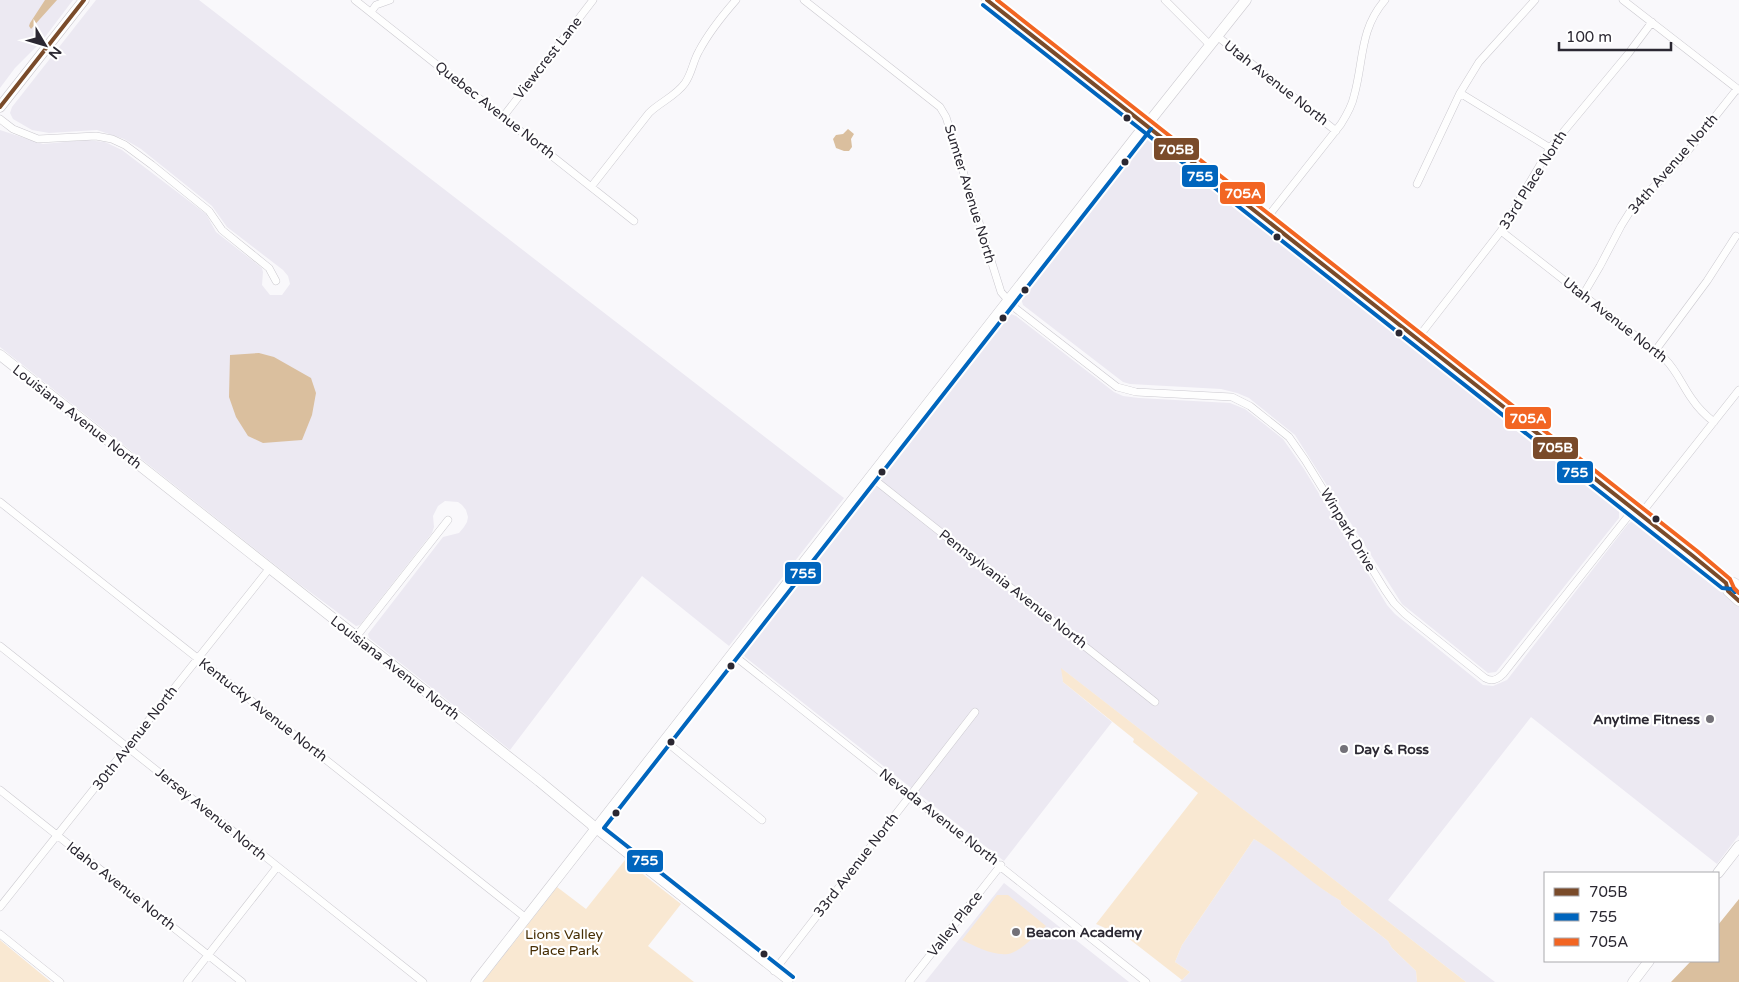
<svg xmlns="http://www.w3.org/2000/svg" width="1739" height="982" viewBox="0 0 1739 982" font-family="'Varela Round',sans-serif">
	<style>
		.built { fill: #ece9f2 }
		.green { fill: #f9e8d2 }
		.water { fill: #dabf9e }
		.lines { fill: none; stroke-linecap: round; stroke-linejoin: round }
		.street-casing { stroke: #cbc9cf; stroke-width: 8 }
		.secondary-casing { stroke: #cbc9cf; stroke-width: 11 }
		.street { stroke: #fefefe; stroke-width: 7 }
		.secondary { stroke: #fefefe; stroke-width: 10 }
		.bus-1-casing { stroke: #fff; stroke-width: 8 }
		.bus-2-casing { stroke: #fff; stroke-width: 8 }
		.bus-3-casing { stroke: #fff; stroke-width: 8 }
		.bus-1 { stroke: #7a4b2a; stroke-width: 4 }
		.bus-2 { stroke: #0065bd; stroke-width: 4 }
		.bus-3 { stroke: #f26522; stroke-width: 4 }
		.bus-dot { fill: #2b2832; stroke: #fff; stroke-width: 2 }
		.poi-dot { fill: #737178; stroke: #fff; stroke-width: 2 }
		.labels { text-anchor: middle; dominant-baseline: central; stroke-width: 4.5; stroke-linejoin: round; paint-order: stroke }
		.street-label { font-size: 14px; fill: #2b2832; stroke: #fff }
		.poi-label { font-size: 14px; font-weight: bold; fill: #2b2832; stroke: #fff; text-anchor: start }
		.park-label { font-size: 14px; fill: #472e04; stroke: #fff }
		.line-badge { stroke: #fff; stroke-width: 2 }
		.badge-label { font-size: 14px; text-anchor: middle; font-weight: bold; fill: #fff }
	</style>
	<rect width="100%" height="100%" fill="#f9f8fb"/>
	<path class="built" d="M0,0H73L42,41L15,68L0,88Z
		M96,0H199L844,498L729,646L642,576L510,750L369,638L368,634L443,537L459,533L464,527L467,522L468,517L466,510L462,505L458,502L445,501L438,506L433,516L434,527L432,533L360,625L356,626L298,583L0,347V130L43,144L86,140L105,142L122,150L206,214L216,232L262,268L263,272L262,285L270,295H282L290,284L288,276L283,270L227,227L212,206L141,149L124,139L97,130L49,133L32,130L13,119L10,113L12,107Z
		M1149,138L1619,508V518L1496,672L1488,673L1402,604L1295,435L1249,398L1237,393L1221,389L1130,384L1123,382L1023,305L1021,298L1145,139Z
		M1011,314L1016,316L1114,392L1123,396L1139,398L1230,403L1245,409L1283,439L1304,469L1387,605L1395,614L1483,685L1493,686L1507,680L1628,524L1634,520L1638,522L1739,607V835L1717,864L1531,717L1388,900L1495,982H1466L1062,669L1063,682L1112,722L1004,861L745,657L744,655V651L850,515L1008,315Z
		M1254,839L1273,850L1327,892L1341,901V904L1388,941L1392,948L1416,971L1417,982H1180L1190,972L1175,962L1182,945Z
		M1004,883L1129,982H925Z"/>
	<path class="green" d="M1061,668L1466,982H1417L1416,971L1392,948L1388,941L1341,904V901C1310,883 1285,857 1254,839L1182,945L1175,962L1190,972L1182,980L1128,938L1096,924L1198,793L1133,742L1134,739L1063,682Z
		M625,860L681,904L648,946L694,982H483L557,887L586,909Z
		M997,895H1008L1046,926C1037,934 1020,952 1008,954C993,956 975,946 962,940Z
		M0,940L51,982H0Z"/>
	<path class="water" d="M45,0H57L31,29L29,26L30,23Z
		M848,129L854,134L851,139L852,147L849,151H844L836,148L833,139L836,135L843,134Z
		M259,353L274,357L311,378L316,393L312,415L302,440L263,443L248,436L236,417L229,397L230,355Z
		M1739,899V982H1671L1691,961H1718V925Z"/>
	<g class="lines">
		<g class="street-casing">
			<path id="street" d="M355,0L634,221
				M804,0L940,107L946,117L1001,292L1015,308L1117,387L1136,392L1232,397L1250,406L1289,437L1305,460L1385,590L1394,603L1405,614L1485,678C1492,682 1497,680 1503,674L1633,510
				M1165,0L1210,45
				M1623,0L1739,90
				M371,12L376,5L390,0
				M1217,36L1336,131
				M1460,93L1550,148
				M503,117L593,0
				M0,119L13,129L38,139L96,136L112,139L125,145L152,165L209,211L222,230L269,268L276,281
				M1417,184L1460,93L1479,62L1535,0
				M591,187L649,113C660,102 676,96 685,83C692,73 693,61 699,51C709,32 722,16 736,0
				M1266,219L1341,124C1346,116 1352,106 1354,96C1364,61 1359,30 1385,0
				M1501,231L1665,359C1677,371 1682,385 1692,399C1698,408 1705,415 1714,422
				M1583,295L1600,266L1621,226L1631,210L1683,157L1737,89
				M1417,339L1501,231L1550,148L1628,54L1652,22
				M1655,351L1707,281L1736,236
				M871,477L1155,702
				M0,502L526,918
				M1640,515L1739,390
				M356,637L448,520
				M0,646L423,982
				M732,654L1146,982
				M664,740L762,820
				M0,790L242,982
				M595,829L789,982
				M0,907L269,569
				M0,934L60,982
				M774,971L975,712
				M187,982L277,867
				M909,982L1001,865"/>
		</g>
		<g class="secondary-casing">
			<path id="secondary" d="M987,0L1693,556L1726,583L1728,591L1739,601
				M0,107L84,0
				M0,355L539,781L591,824L595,829
				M1726,583H1734L1739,587
				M1718,873L1739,846
				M476,982L1139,133L1153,117L1246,0
				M1633,982L1649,961"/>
		</g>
		<use href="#street" class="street"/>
		<use href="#secondary" class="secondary"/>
		<g class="bus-1-casing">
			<path id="bus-1" d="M987,0L1693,556L1726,583L1728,591L1739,601
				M0,107L84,0"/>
		</g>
		<g class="bus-2-casing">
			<path id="bus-2" d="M983,5L1722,588L1732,589L1735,592
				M793,977L604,828L1151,129"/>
		</g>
		<g class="bus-3-casing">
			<path id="bus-3" d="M997,0L1697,551L1730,579L1734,588L1739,593"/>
		</g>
		<use href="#bus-1" class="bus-1"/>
		<use href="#bus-2" class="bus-2"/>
		<use href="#bus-3" class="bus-3"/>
	</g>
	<g class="bus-dot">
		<circle cx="1127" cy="118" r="4.5"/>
		<circle cx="1125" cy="162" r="4.5"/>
		<circle cx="1277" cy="237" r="4.5"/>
		<circle cx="1025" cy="290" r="4.5"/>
		<circle cx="1003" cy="318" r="4.5"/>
		<circle cx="1399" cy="333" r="4.5"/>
		<circle cx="882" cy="472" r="4.5"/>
		<circle cx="1656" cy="519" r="4.5"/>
		<circle cx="731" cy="666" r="4.5"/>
		<circle cx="671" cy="742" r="4.5"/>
		<circle cx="616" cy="813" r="4.5"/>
		<circle cx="764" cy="954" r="4.5"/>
	</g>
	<g class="poi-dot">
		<circle cx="1710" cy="719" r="5"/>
		<circle cx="1344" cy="749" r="5"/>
		<circle cx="1016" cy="932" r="5"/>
	</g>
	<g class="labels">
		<g class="street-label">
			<text transform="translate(548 58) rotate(-52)">Viewcrest Lane</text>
			<text transform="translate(1276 83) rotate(38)">Utah Avenue North</text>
			<text transform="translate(495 110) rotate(38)">Quebec Avenue North</text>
			<text transform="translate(1673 164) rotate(-49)">34th Avenue North</text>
			<text transform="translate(1533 180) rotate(-58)">33rd Place North</text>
			<text transform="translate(970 194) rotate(73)">Sumter Avenue North</text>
			<text transform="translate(1615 320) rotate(38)">Utah Avenue North</text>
			<text transform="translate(77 417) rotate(38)">Louisiana Avenue North</text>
			<text transform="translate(1348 530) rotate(59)">Winpark Drive</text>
			<text transform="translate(1013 589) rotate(38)">Pennsylvania Avenue North</text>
			<text transform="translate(395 668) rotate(38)">Louisiana Avenue North</text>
			<text transform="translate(263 710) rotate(38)">Kentucky Avenue North</text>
			<text transform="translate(135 738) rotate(-52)">30th Avenue North</text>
			<text transform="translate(211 814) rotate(39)">Jersey Avenue North</text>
			<text transform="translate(939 817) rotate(38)">Nevada Avenue North</text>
			<text transform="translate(856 865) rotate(-52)">33rd Avenue North</text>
			<text transform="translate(121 886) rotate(38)">Idaho Avenue North</text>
			<text transform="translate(955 924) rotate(-52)">Valley Place</text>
		</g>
		<g class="poi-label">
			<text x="1700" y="719" text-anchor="end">Anytime Fitness</text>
			<text x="1354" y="749">Day &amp; Ross</text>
			<text x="1026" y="932">Beacon Academy</text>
		</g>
		<g class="park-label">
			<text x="564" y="934">Lions Valley<tspan x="564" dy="16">Place Park</tspan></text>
		</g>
	</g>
	<g class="line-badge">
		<rect x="1153" y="137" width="47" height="24" rx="5" fill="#7a4b2a"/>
		<rect x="1181" y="164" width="38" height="24" rx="5" fill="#0065bd"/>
		<rect x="1219" y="181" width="47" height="24" rx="5" fill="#f26522"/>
		<rect x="1504" y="406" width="48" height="24" rx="5" fill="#f26522"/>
		<rect x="1532" y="436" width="47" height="24" rx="5" fill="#7a4b2a"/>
		<rect x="1556" y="460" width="38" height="24" rx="5" fill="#0065bd"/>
		<rect x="784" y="561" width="38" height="24" rx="5" fill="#0065bd"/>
		<rect x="626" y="849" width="38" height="24" rx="5" fill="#0065bd"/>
	</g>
	<g class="badge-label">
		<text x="1176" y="154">705B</text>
		<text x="1200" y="181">755</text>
		<text x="1243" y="198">705A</text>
		<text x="1528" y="423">705A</text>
		<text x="1555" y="452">705B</text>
		<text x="1575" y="477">755</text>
		<text x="803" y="578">755</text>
		<text x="645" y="865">755</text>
	</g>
	<rect x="1544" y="872" width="175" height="90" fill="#ffffff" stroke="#aaa9ad"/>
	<rect x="1554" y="888" width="25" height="8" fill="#7a4b2a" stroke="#aaa9ad"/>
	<text x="1589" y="897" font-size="15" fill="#2b2832">705B</text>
	<rect x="1554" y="913" width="25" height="8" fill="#0065bd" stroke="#aaa9ad"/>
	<text x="1589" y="922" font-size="15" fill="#2b2832">755</text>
	<rect x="1554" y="938" width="25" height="8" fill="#f26522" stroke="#aaa9ad"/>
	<text x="1589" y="947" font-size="15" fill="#2b2832">705A</text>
	<g transform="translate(45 45) rotate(128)" stroke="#ffffff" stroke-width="4" paint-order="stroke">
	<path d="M0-4L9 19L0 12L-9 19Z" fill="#2b2832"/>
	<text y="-8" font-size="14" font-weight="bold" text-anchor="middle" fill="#2b2832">N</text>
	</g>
	<path d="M1559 42v8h112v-8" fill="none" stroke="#2b2832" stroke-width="2.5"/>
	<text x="1566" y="42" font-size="15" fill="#2b2832" stroke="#ffffff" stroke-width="4" paint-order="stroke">100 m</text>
</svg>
